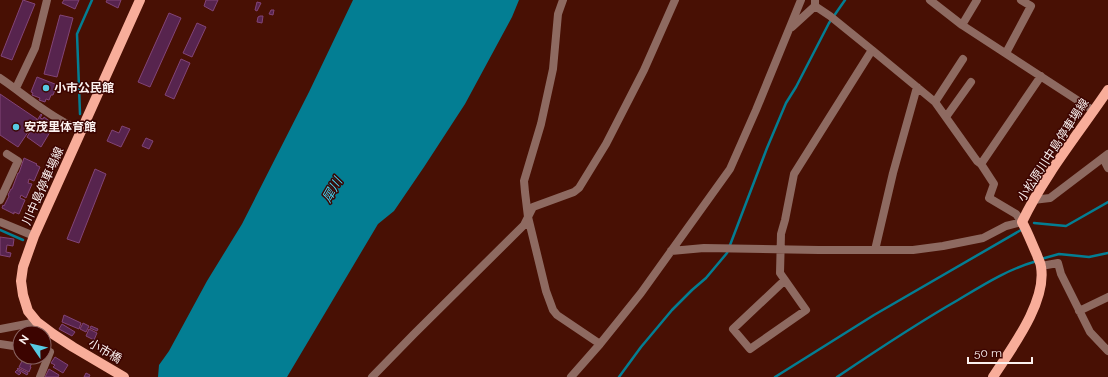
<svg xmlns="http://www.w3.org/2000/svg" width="1108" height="377" viewBox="0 0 1108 377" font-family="Raleway,'Noto Sans JP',sans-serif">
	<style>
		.water { fill: #037e93 }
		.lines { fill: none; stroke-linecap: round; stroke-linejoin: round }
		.stream { stroke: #037e93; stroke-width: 2.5 }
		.building { fill: #57244e; stroke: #824477 }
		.minor { stroke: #8e6a61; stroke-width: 8 }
		.major { stroke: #f8ad9a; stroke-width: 10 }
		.poi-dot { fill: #57c9e2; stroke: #3c0400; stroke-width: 1.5 }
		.labels { text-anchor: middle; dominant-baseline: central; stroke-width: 3; stroke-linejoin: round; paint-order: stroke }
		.poi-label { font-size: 12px; font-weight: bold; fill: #fbf1ef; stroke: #3c0400; text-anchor: start }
		.street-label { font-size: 12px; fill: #fbf1ef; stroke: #3c0400 }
		.water-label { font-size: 13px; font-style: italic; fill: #43d4f1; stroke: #3c0400 }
	</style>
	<rect width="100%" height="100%" fill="#481004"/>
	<path class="water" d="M353,0H519L512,17L465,104L424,167L394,211L378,224L287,377H158L159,365L169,351L207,281L242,224L309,92Z"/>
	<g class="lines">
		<path class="stream" d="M80,114L77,34L92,0
			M1034,223L1066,226L1108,202
			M0,230L23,240
			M1041,259L1059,254L1089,257L1108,253
			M619,377L641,347L672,310L692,290L706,278L727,253L767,148L786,103L796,87L829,23L845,0
			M775,377L874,315L1021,230
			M837,377C877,350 916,324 958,300C983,285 1008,269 1037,261"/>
	</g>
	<path class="building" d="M23,0L35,4L12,60L1,56Z
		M64,0H79L75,9L62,3Z
		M107,0H121L118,8L106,2Z
		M206,0H218L213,11L204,6Z
		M257,2L261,3L257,11L255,10Z
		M271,10H274L273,15L269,14Z
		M169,13L181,18L150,87L138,82Z
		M60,15L73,18L57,77L44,74Z
		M260,16H263L262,23L257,22L258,17Z
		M197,23L206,27L192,57L183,53Z
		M181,59L190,63L174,99L165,95Z
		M37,77L60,86L58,91L55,90L53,95H51L49,100L46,99L45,102L39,100L40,98L32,95L33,93L31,92Z
		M0,94L37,119L18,147L0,135Z
		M41,114L42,115L40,118L43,119L44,117L56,126L51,133L50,132L41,147L27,137Z
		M122,126L130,129L121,147L107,141L112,130L119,133Z
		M146,138L153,141L149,149L142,146Z
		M24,158L37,164L36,165L40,167L34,181L29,179L28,183L32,184L26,198L21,195L20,198L25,200L19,214L14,212V214L2,208L3,205L4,206L9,196L8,195L11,189H12L18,173H19Z
		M95,169L106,174L79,243L67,239Z
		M0,237L14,239L13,246L7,245L6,252L11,253L10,257L0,255Z
		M64,315L81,323L79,329L62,322Z
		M83,323L89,326L86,332L80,329Z
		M62,324L75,332L72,336L59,329Z
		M91,326L98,329L97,331L90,328Z
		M89,329L97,333L94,340L86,336Z
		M24,357L34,358L30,367H31L29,372L19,367Z
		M55,357L68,365L63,373L53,367L55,365L51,363Z
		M18,368L28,373L27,375L17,369Z
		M49,369L59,375L58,377H45Z
		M17,370L21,373L19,375L15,372Z
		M86,373L90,375L89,377H84Z"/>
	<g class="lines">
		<path class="minor" d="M563,0L558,14L553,69L541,124L524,181L525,192L528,217L546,291L553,310L557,315L600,344
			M930,0L962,25L1094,111
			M962,25L977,0
			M792,27L815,6
			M872,50L935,102L977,161L981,164L1041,76
			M1006,53L1031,6L1021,0
			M0,78C21,92 40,109 62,121C68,125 75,127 82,129
			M16,88L35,48L47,0
			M935,102L963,59
			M946,117L971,82
			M1103,158L1108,168
			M0,200L18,161L7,154
			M1033,200L1050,198L1108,154
			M0,222L34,236
			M875,250L893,173L917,87
			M671,251L704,248L819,250H913L943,246L983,238L1006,226L1022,222L1016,214L989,198L994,184L981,164
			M1041,266L1058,263L1061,274L1090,332L1108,351
			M785,280L733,329L750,349L806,310L780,273L781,234L785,220L794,174L872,50L830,16L815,6V0
			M1079,311L1108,297
			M0,329L37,322
			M0,344L20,347
			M40,377L50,352L44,351
			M372,377L414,334L524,225L533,207L574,192L579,188L606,144L644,70L675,0
			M571,377L600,344L641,293L730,169L756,110L801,0"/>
		<path class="major" d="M124,377L73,347L53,334L37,322L28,311L23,295L21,281L23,267L34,236L140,0
			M993,377C1011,349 1047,302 1041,267C1041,263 1038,259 1037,255C1032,244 1028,233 1022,222C1045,174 1079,133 1108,90"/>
	</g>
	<g class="poi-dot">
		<circle cx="46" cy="88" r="4"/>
		<circle cx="16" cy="127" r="4"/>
	</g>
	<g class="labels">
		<g class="poi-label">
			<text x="54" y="88">小市公民館</text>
			<text x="24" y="127">安茂里体育館</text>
		</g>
		<g class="street-label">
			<text transform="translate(1053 150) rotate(-57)">小松原川中島停車場線</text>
			<text transform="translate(43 186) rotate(-66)">川中島停車場線</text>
			<text transform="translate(105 351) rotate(30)">小市橋</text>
		</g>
		<g class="water-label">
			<text transform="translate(332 190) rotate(-60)">犀川</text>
		</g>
	</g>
	<g transform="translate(32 345) rotate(304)"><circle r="19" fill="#3c0400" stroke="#886360"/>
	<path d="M0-3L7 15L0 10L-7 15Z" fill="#57c9e2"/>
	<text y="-6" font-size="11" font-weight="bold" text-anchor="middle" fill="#fbf1ef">N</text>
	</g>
	<path d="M968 357v6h64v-6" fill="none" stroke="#fbf1ef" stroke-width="2"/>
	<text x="974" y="357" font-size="12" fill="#fbf1ef" stroke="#3c0400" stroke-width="3" paint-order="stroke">50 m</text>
</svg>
